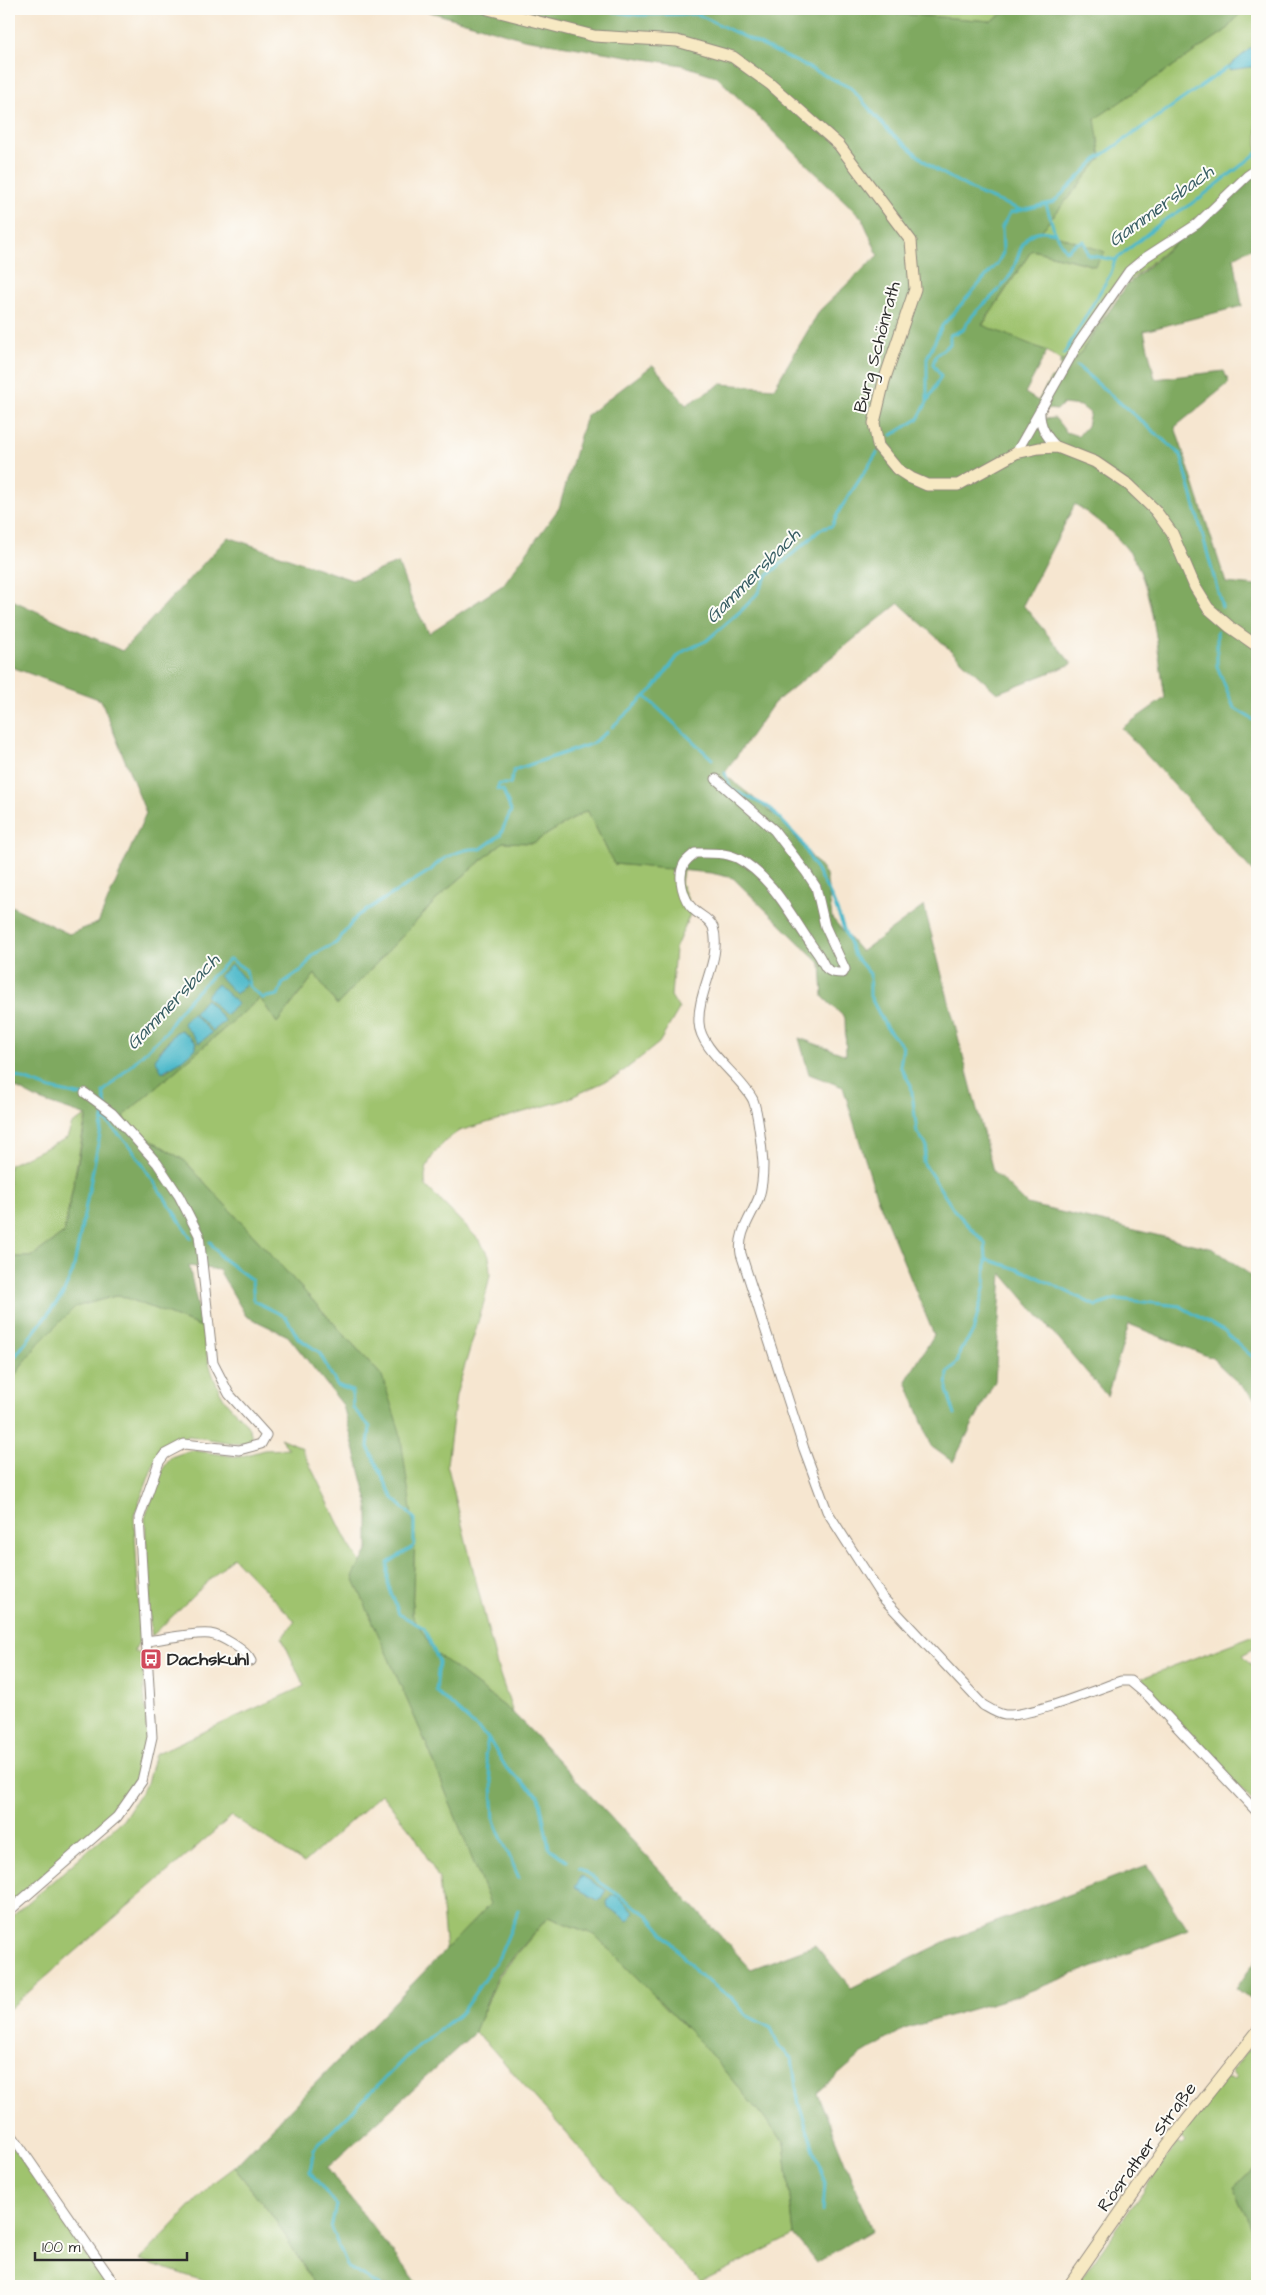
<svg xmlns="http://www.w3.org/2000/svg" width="1266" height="2295" viewBox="0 0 1266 2295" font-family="'Architects Daughter',sans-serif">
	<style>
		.green { fill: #9fc36e; stroke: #65774c }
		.forest { fill: #7fa961; stroke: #556a46; fill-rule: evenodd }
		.water { fill: #4eb9ca; stroke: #3c727a }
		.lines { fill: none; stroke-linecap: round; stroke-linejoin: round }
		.stream { stroke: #4eb9ca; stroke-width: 3 }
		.street-casing { stroke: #90887e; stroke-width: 11 }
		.secondary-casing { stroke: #90887e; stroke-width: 13 }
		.street { stroke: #fff; stroke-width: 9 }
		.secondary { stroke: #f7e9c3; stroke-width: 11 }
		.labels { text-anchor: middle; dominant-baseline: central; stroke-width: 4; stroke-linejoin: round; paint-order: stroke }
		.street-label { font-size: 18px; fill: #2b2b2b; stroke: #fdfcf7 }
		.poi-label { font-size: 18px; font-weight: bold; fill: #2b2b2b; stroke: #fdfcf7; text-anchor: start }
		.water-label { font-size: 19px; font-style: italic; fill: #375d63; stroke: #fdfcf7 }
	</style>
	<rect width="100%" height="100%" fill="#fdfcf7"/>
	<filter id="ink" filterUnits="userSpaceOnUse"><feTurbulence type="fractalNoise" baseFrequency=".02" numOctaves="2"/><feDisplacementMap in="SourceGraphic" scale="10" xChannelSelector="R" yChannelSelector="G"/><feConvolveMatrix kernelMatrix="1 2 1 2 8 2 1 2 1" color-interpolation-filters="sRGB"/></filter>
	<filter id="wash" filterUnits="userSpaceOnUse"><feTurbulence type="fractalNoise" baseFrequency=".0096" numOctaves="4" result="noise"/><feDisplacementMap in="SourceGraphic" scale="20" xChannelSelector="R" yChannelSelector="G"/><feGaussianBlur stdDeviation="1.12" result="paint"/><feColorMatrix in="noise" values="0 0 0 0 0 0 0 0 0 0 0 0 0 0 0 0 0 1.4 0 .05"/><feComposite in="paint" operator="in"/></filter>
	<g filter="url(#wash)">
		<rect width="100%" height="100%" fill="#f6e6d0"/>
		<path class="green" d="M835,9H1010L991,21Z
			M1244,9H1257V174L1122,287L1077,358L1061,361L1047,351L982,326L1032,250L1094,266L1104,252L1042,230L1101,158L1094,119L1225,31Z
			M587,810L614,864L683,870L681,883L692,910L675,949L671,996L679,1009L659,1043L617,1076L565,1100L459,1131C442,1142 420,1164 426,1186L479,1240L489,1256L490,1275L484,1302L456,1395L447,1464L497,1666L513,1713L434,1652L412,1614L415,1537L382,1376L185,1161L132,1128L123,1116L260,998L277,1023L315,974L337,1005L441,895L503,842L533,843Z
			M86,1116L64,1233L31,1257H9V1165L67,1138L72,1124Z
			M119,1295L202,1327C206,1351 210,1375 223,1397C233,1414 250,1420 253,1441L240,1444L189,1436L161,1445L134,1516L141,1638L134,1651L142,1655L147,1737L137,1777L113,1814L9,1904V1383L38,1344L74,1307Z
			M280,1438L301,1447L349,1545L361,1563L354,1577L429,1750L491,1904L446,1950L439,1879L415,1836L381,1794L304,1863L232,1816L9,2009V1919L123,1820L147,1783L155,1754L304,1686L282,1638L295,1621L233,1557L152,1636L150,1622L145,1518L161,1472L171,1457L191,1450L239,1457L264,1450L289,1449Z
			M1257,1634V1647L1242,1655L1257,1671V1806L1152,1694L1142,1678Z
			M548,1917L595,1935L702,2044L784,2142L794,2235L701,2282L670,2251L487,2043L474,2033L499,1976Z
			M1257,2041V2167L1233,2188L1257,2240V2286H1076L1177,2143L1182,2146L1186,2142L1181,2137L1226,2078L1233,2080L1236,2078L1231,2071Z
			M10,2143L105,2283L100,2286H9Z
			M234,2167L277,2222L315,2286H219L140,2260L214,2182Z"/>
		<path class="forest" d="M420,9H835L991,21L1010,9H1244L1225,31L1095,119L1101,158L1042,230L1105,252L1095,266L1032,250L982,325L1047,351L1025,393L1038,401L1051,378H1055L1062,366L1059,364L1061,361L1077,358L1127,285L1248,180L1257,174V245L1234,257L1242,306L1144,331L1155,379L1224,371L1229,383L1175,427L1226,583L1257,586V876L1122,728L1165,698C1159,661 1152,580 1130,553C1115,533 1095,518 1075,504L1023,605L1072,664L997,693L899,603L774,703L724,774L782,821L826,874L832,918L861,952L924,906L993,1171L1027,1204L1214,1249L1249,1274L1257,1292V1401L1212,1358L1129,1324L1107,1396L1002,1273L995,1381L953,1462L932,1447L906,1381L934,1335L876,1195L843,1087L809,1074L799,1038L846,1055L845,1018L823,997L821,964L733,878L711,873L614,864L587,810L533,843L503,842L441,895L337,1005L315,974L277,1023L260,998L123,1116L132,1128L185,1161L382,1376L400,1432L415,1537L412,1614L434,1652L513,1713L530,1730L751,1969L815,1945L851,1988L951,1939L1147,1865L1188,1930L1017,1996L904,2029L861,2055L817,2093L872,2230L816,2263L794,2235L784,2142L702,2044L595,1935L548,1917L498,1975L474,2033L327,2168L419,2286H315L277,2222L234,2167L490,1904L429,1750L353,1577L368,1549V1502L343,1405L288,1336L246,1316L219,1270L189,1266L202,1327L119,1295L75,1307L38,1344L9,1383V1257H31L64,1233L87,1116L39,1100L9,1084V905L69,934L98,923L146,813L101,700L9,666L10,599L122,651L228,537L352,580L398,563L412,601L429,633L503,585L559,508L586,416L653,365L686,405L721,384L774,388L820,310L878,255L862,218L716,76L682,65L524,39ZM1063,404L1081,406L1090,413L1087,426L1078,436L1066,432L1055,418L1044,419L1046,409L1057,410ZM180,1030L196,1043V1048L165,1072L159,1052L175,1033Z
			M1257,1958V2005L1236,1989Z
			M1257,2167V2240L1233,2188Z"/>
		<path class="water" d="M1252,47L1257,49V66L1230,70L1227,68Z
			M232,964L247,983L236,994L219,976Z
			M217,984L238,1004L225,1015L206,996Z
			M206,999L225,1021L213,1031L194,1013Z
			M192,1013L212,1033L199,1043L183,1023Z
			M181,1030L196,1043V1048L181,1061L162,1072L155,1059L175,1033Z
			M582,1876L606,1890L599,1901L575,1887Z
			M611,1895L617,1896L635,1912L628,1921L608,1907L607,1902Z"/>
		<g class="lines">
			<path class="stream" d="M590,9L639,15L697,14L851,88L889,131L933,168L980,194L1021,210
				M1046,204L1054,202L1097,159L1227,68
				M1064,354L1111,273L1115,260
				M1077,366L1181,455L1222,607
				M927,401V358L942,326L997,264L1003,253L1002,227L1010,213L1046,204L1055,233
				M892,435L918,419L941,376L933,364L936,355L950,344V335L963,330C974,307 998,297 1011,274C1017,263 1020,243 1029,236C1037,229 1045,231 1055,233L1066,251L1075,244L1084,241L1088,255L1115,260L1163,221L1196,201L1257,153
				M1217,632V666L1234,708L1257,722
				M646,697L712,759
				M612,727L654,688L678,656L684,651L706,641L743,609L757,594L766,577L821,529L832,526L839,511L877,453
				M725,773L730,788L770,808L800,840L833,900L854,955L870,974V996L886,1027L903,1047L900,1066L911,1085L917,1132L927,1146L923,1162L954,1210L985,1243L986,1259L1029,1273L1096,1306L1117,1299L1180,1306L1225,1332L1257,1361
				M9,1074L51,1089L83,1096
				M106,1106L103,1092L166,1032C181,1004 207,981 230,959L246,970L249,986L262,998L278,995L283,983L303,969L314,954L336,943L357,916L431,870C441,857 465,847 481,849L500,835L511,811L503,790L497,789L499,784H510L514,770L591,744L607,732
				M103,1118L131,1147L191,1238
				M210,1242L222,1258L252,1280L254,1301L286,1317L298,1338L319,1352L337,1385L352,1391L353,1408L370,1427L368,1447L393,1498L414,1518V1546L388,1563V1584L399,1614L424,1628L439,1662L436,1691L488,1738L485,1756L492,1782L494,1821L519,1878
				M9,1364L62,1296L73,1271L104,1114
				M955,1415L947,1390L948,1373L958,1361L960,1351L973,1332L985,1285L986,1259
				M488,1738L507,1769L539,1796L549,1848L567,1861
				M579,1868L649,1916L698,1974L733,1999L746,2015L771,2028L779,2046L792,2059L799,2105L825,2183L823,2211
				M380,2286L348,2268L331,2228L336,2205L310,2172L314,2149L407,2056L462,2012L499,1957L519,1910"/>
		</g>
	</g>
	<g filter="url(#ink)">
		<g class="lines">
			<g class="street-casing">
				<path id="street" d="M1040,410C1039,425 1046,437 1057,447
					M1016,453L1078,344L1129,271L1146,257L1197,224L1247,176L1257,169
					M716,779L774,830L806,872L816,887L825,926L845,969L843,973C837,973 831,973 826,968C823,964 821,958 818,954C794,922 774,877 737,858C724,852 709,853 695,853C692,856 686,860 684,864C677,877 683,900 694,910C700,916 709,918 713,927C723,958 697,991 699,1023C700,1050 741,1076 753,1100C758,1112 762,1149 763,1164C763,1174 762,1187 759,1197C752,1216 737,1233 741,1254L804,1449L827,1511L882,1597L983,1705C990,1709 997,1714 1005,1715C1029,1717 1095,1690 1121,1681H1130L1148,1696L1257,1812
					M147,1641C163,1639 195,1632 210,1634C222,1636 246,1650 251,1661
					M9,1911L117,1817L142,1781L152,1737L139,1518L159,1462L165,1454L184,1444L239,1450L261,1444L266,1435L229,1394L213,1363L199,1235L179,1196L157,1163L112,1113L85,1093
					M9,2131L116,2286"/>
			</g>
			<g class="secondary-casing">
				<path id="secondary" d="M488,9L594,36L677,41L733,57L770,84L839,145L911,241L915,289L884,381L874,423L878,446L897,469L911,478L927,485H958L1016,453L1039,448L1057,447L1095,462L1129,485L1155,510L1172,533L1195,587L1208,608L1230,627L1257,646
					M1069,2286L1168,2144L1257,2032"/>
			</g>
			<use href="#street" class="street"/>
			<use href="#secondary" class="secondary"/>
		</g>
	</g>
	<defs>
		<g id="bus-square" transform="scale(1.125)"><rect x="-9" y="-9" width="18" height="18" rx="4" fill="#d1495b" stroke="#fdfcf7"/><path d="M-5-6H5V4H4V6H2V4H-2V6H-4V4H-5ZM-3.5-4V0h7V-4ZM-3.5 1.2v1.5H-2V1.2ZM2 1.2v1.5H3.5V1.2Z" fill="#fff"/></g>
	</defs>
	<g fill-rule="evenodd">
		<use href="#bus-square" x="151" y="1659"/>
	</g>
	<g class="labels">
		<g class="street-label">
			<text transform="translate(877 347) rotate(-75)">Burg Schönrath</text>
			<text transform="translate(1147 2147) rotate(-54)">Rösrather Straße</text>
		</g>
		<g class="poi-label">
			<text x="167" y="1659">Dachskuhl</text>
		</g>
		<g class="water-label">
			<text transform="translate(1161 206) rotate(-36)">Gammersbach</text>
			<text transform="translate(753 576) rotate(-45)">Gammersbach</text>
			<text transform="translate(173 1002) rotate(-46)">Gammersbach</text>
		</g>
	</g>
	<rect width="1266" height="2295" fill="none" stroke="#fdfcf7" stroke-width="30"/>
	<path d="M35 2252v8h152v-8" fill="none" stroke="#2b2b2b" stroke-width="2.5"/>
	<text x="42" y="2252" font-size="15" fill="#2b2b2b" stroke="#fdfcf7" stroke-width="4" paint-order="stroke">100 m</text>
</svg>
